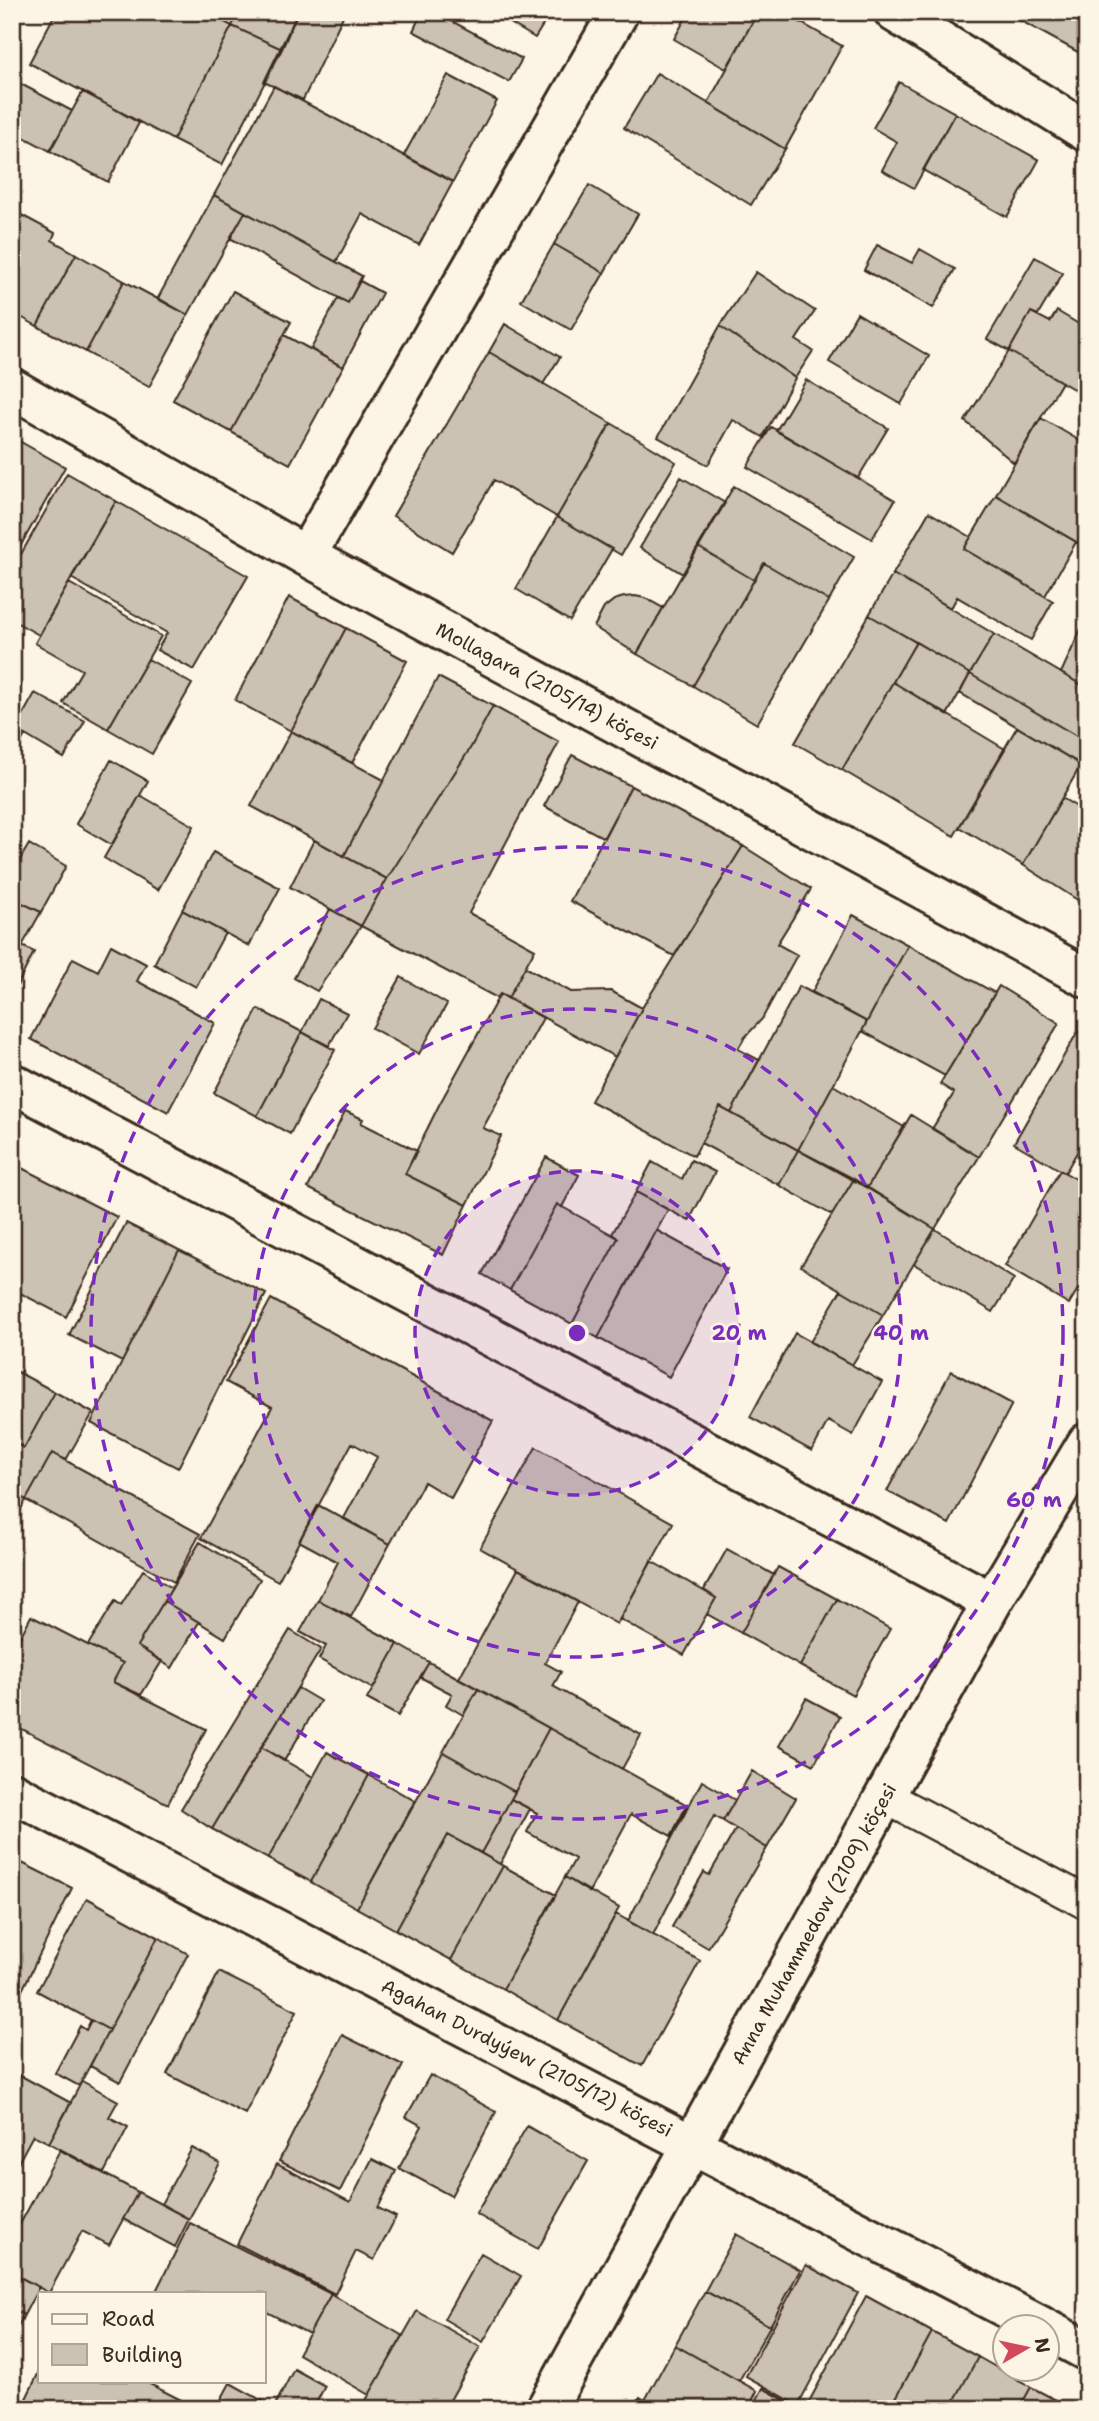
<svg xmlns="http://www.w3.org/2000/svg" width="1099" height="2421" viewBox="0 0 1099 2421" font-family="'Shantell Sans',sans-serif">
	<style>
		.building { fill: #ccc2b3; stroke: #3b2a1e; stroke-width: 2 }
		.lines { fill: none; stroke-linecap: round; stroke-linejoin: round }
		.service-casing { stroke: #3b2a1e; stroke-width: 37 }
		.minor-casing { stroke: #3b2a1e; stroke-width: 44 }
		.service { stroke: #fcf5e5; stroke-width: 32 }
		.minor { stroke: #fcf5e5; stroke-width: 38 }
		.ring { fill: none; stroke: #7b2cbf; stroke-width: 3.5; stroke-dasharray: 12 9 }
		.labels { text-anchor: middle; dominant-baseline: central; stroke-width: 5; stroke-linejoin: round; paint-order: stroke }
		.street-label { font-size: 19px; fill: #3b2a1e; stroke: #fcf5e5 }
		.centre { fill: #7b2cbf; stroke: #fcf5e5; stroke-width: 3.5 }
		.ring-label { font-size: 21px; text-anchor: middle; font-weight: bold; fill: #7b2cbf; stroke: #fcf5e5; stroke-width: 5; stroke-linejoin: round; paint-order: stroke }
	</style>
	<rect width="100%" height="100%" fill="#fcf5e5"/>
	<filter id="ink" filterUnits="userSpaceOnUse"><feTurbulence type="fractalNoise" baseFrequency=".0143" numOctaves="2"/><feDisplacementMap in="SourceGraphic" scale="14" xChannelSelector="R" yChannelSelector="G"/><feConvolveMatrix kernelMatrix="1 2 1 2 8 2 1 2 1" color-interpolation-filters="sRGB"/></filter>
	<g filter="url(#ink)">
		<path class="building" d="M56,12H206L232,26L173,140L29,63Z
			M238,12H298L282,49L232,26Z
			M298,12H345L303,100L264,82Z
			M422,12H435L522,59L509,82L413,31Z
			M492,12H551L535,38Z
			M689,12H758L726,69L674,39Z
			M758,12H782L842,46L785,149L708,103Z
			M1014,12H1087V57L1012,16Z
			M232,26L282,49L222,165L173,140Z
			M657,73L785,149L751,205L624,128Z
			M448,75L497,101L453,182L404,155Z
			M17,82L72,111L50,151L12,131V92Z
			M899,82L955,113L914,188L882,170L897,142L873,128Z
			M274,86L453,182L419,245L362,214L336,262L214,195Z
			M83,91L139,123L108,182L50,151Z
			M955,113L1039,160L1007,217L923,170Z
			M589,185L638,214L604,273L554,244Z
			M214,195L245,212L188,315L158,298Z
			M12,210L55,233L52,240L76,254L37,326L12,312Z
			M245,212L362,276L348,303L230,238Z
			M554,244L604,273L571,330L521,301Z
			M877,245L912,263L920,249L955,269L933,308L864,270Z
			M76,254L124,281L86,352L37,326Z
			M1035,257L1063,273L1038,315L1031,312L1009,351L987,339Z
			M756,272L815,311L796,340L813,351L795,378L720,326Z
			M124,281L188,315L149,387L86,352Z
			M360,281L382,293L343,367L311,349L338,298L348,303Z
			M233,291L291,322L231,432L173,400Z
			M1057,311L1087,329V397L1009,351L1031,312L1050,322Z
			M857,313L929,356L901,404L829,362Z
			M505,324L560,357L543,384L489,352Z
			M720,326L795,378L763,437L733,420L708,465L658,437Z
			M284,335L343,367L290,464L231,432Z
			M1009,351L1062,382L1014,463L965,421Z
			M489,352L611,423L557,517L494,480L452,552L393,516Z
			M806,380L888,428L858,478L776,431Z
			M1041,418L1087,445V548L996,495Z
			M611,423L676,462L621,555L557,517Z
			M771,427L895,500L872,539L747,467Z
			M12,437L65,467L12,561Z
			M67,473L116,501L39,635L12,620V570Z
			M681,477L725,503L683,574L640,548Z
			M734,486L854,557L829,601L764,563L754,580L698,547Z
			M996,495L1076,542L1045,596L964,549Z
			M116,501L248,576L194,670L157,650L167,633L71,578Z
			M929,512L971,537L964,549L1053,601L1031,640L957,597L951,608L893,574Z
			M557,517L612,549L570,621L516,589Z
			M698,547L754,580L693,686L637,654Z
			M764,563L829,601L757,724L693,686Z
			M893,574L994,634L970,674L869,615Z
			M69,583L161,636L108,729L63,703L82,670L35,643Z
			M635,596L645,598L663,608L637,654L594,627L604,608L614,600L624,597Z
			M289,597L346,628L291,731L235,700Z
			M869,615L916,642L842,770L795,743Z
			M1087,616V688L1061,673Z
			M346,628L407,661L352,763L291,731Z
			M994,634L1087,688V742L970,674Z
			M916,642L970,674L947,715L893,682Z
			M148,659L192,684L152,754L108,729Z
			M970,674L1087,742V768L960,693Z
			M438,677L493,706L471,747L387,879L344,856Z
			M12,681L21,686L12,702Z
			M893,682L1005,749L954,836L842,770Z
			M35,693L85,721L64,758L15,729Z
			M493,706L559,742L469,913L535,949L508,998L500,994L497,998L361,926L387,879L471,747Z
			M1017,727L1081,765L1023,865L959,827Z
			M12,728L25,735L12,759Z
			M291,731L384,780L344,856L251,806Z
			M572,755L631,786L604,838L544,806Z
			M111,760L148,781L112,845L76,824Z
			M631,786L743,846L674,956L570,901Z
			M140,795L194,826L158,890L104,858Z
			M1062,798L1087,813V906L1023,865Z
			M314,840L387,879L361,926L290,887Z
			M29,844L66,866L41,912L12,898V873Z
			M743,846L811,889L777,944L797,955L762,1019L745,1037L738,1049L759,1060L731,1113L720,1107L694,1156L591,1101L642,1008Z
			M213,852L280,888L249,946L182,910Z
			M12,898L41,912L22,946L34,952L12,996Z
			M330,909L361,926L317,991L294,978Z
			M182,910L225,933L196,987L154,964Z
			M853,915L908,945L867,1022L812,992Z
			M111,945L146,964L137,981L215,1023L168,1112L31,1039L73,958L98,971Z
			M908,945L995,993L945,1076L862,1031Z
			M525,967L571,992L611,991L642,1008L615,1057L508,998Z
			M401,977L447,1004L419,1054L372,1028Z
			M799,986L867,1022L798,1150L731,1113Z
			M999,986L1059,1023L979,1157L932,1129L954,1093L940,1084Z
			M500,994L543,1018L483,1128L501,1136L467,1205L405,1174L439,1105Z
			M319,999L347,1013L329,1046L302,1032Z
			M258,1009L302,1032L257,1116L214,1093Z
			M1078,1031L1087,1036V1135L1065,1173L1014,1143Z
			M302,1032L335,1050L290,1134L257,1116Z
			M833,1085L904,1127L867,1188L798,1150Z
			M720,1107L798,1150L779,1185L701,1143Z
			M345,1111L363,1119L361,1123L417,1151L405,1174L467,1205L443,1255L308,1188Z
			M911,1115L979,1157L935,1229L867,1188Z
			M798,1150L854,1179L832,1215L779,1185Z
			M546,1157L579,1175L562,1207L557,1204L510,1290L482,1274Z
			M691,1160L715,1172L689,1221L636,1192L652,1162L682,1179Z
			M12,1163L117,1217L66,1317L12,1289Z
			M1060,1170L1087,1185V1274L1069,1304L1005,1266Z
			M854,1179L935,1229L883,1315L801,1266Z
			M636,1192L668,1210L598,1338L572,1324L618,1238L612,1234Z
			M557,1204L618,1238L572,1324L510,1290Z
			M126,1223L179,1250L122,1362L69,1335Z
			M935,1229L1014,1279L993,1312L914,1264Z
			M656,1230L727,1269L669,1377L598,1338Z
			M179,1250L266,1294L178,1468L91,1423Z
			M841,1290L883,1315L852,1365L810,1342Z
			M271,1299L493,1421L451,1498L424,1482L390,1544L344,1518L377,1457L352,1443L278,1581L201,1538L272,1407L226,1382Z
			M795,1333L882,1382L853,1435L828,1421L812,1451L750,1417Z
			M12,1369L55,1392L24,1448L12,1442Z
			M951,1371L1012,1404L949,1524L887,1491Z
			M55,1392L93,1413L66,1460L52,1453L26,1500L12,1492V1442L24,1448Z
			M536,1447L673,1523L617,1624L480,1548Z
			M52,1453L200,1534L174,1582L26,1500Z
			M12,1492L26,1500L12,1525Z
			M318,1505L390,1544L351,1617L318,1600L338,1562L299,1541Z
			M200,1542L260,1579L225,1638L164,1601Z
			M727,1549L774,1575L741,1633L707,1614L716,1598L704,1590Z
			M651,1561L716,1598L684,1655L620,1619Z
			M778,1567L837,1599L800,1666L741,1633Z
			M518,1569L578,1602L545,1663L561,1672L553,1686L641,1735L622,1769L459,1678Z
			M143,1570L172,1588L137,1646L162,1661L141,1695L113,1682L123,1663L88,1645L115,1601L121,1605Z
			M837,1599L890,1629L853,1695L800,1666Z
			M318,1600L398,1644L373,1689L319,1659L326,1646L300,1632Z
			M164,1601L199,1622L172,1668L137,1646Z
			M31,1616L123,1663L113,1682L206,1729L168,1804L12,1724V1653Z
			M290,1630L321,1649L212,1829L181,1809Z
			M398,1644L429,1662L398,1716L367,1699Z
			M429,1662L478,1689L463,1715L446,1705L452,1694L420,1677Z
			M298,1688L320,1701L284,1761L261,1747Z
			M478,1689L549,1728L515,1792L443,1752Z
			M806,1698L840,1716L814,1765L779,1746Z
			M549,1728L687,1805L671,1836L631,1814L589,1892L565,1877L575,1859L527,1832L537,1813L511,1799Z
			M261,1747L313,1777L268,1859L212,1829Z
			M327,1752L369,1775L311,1882L268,1859Z
			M443,1752L515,1792L481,1853L448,1835L396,1930L357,1908Z
			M752,1771L796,1798L767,1848L723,1821Z
			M369,1775L415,1801L357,1908L311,1882Z
			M702,1781L735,1800L723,1821L714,1816L653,1935L628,1921Z
			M511,1799L530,1809L500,1864L481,1853Z
			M736,1829L767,1848L708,1948L672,1927L704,1872L709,1875Z
			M448,1835L503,1866L451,1960L396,1930Z
			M12,1858L72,1888L12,2011Z
			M503,1866L556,1895L503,1989L451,1960Z
			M565,1877L619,1908L558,2020L503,1989Z
			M87,1898L158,1937L109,2030L37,1991Z
			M616,1914L700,1961L642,2066L558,2020Z
			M158,1937L188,1954L120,2082L90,2066Z
			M219,1972L297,2011L245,2114L167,2074Z
			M91,2020L109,2030L79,2086L55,2073L80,2026L86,2030Z
			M342,2035L403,2065L340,2191L279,2161Z
			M12,2071L71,2103L49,2143L33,2135L12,2174Z
			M430,2075L496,2112L451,2196L399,2168L422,2126L406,2117Z
			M82,2081L118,2101L109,2117L128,2127L104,2173L49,2143Z
			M527,2126L588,2161L538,2249L476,2214Z
			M192,2148L220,2163L189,2219L161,2204Z
			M60,2150L138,2192L109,2245L82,2231L49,2293L12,2273V2239Z
			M372,2159L396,2171L378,2208L396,2217L374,2260L356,2251L335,2294L237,2244L277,2164L350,2202Z
			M138,2192L189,2219L175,2247L123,2219Z
			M190,2223L331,2294L309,2334L267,2312L264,2318V2293H155Z
			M736,2234L800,2270L770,2326L705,2291Z
			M481,2253L521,2276L483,2342L444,2319Z
			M806,2265L858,2293L798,2405L746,2376Z
			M12,2273L39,2287L24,2315L12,2309Z
			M705,2291L770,2326L739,2381L675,2345Z
			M331,2294L403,2336L369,2395L298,2354Z
			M866,2296L932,2332L890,2409H805Z
			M12,2309L24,2315L12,2339Z
			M417,2311L480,2347L445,2409H361Z
			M932,2332L978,2357L950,2409H890Z
			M675,2345L757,2391L748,2409H728L718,2403L715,2409H661L645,2400Z
			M978,2357L1031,2387L1019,2409H950Z
			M294,2369L325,2386L313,2409H273Z
			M40,2370V2381H144L181,2400L176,2409H21Z
			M230,2383L272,2406L270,2409H216Z
			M1031,2387L1073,2409H1019Z
			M763,2388L801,2409H752Z
			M640,2397L645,2400L661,2409H633Z"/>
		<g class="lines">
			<g class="service-casing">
				<path id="service" d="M884,1796L1087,1903"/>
			</g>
			<g class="minor-casing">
				<path id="minor" d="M894,12L1087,132
					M12,388L306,556L1087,978
					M306,556L619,12
					M12,1083L992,1602
					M12,1792L1041,2326
					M1046,2329L1087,2351
					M546,2409L992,1602L1087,1443"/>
			</g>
			<use href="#service" class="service"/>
			<use href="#minor" class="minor"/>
		</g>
	</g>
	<circle cx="577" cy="1333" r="162" fill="#7b2cbf" fill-opacity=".12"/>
	<g class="ring">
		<circle cx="577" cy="1333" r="162"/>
		<circle cx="577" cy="1333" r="324"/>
		<circle cx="577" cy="1333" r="486"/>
	</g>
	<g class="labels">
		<g class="street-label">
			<text transform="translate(547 686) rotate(28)">Mollagara (2105/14) köçesi</text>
			<text transform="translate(814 1924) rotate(-61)">Anna Muhammedow (2109) köçesi</text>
			<text transform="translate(527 2058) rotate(27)">Agahan Durdyýew (2105/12) köçesi</text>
		</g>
	</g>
	<circle cx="577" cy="1333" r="10" class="centre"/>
	<g class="ring-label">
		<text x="739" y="1340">20 m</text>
		<text x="901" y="1340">40 m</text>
		<text x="1034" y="1507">60 m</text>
	</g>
	<rect width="1099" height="2421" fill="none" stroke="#fcf5e5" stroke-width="42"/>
	<rect x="21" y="21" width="1057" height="2379" fill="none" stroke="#3b2a1e" stroke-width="2.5" filter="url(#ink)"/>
	<rect x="38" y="2292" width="228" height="91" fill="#fcf5e5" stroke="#afa495" stroke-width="2"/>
	<rect x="52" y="2314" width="35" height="10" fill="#fcf5e5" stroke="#afa495" stroke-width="2"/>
	<text x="102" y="2326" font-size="21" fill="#3b2a1e">Road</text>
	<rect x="52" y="2344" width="35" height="21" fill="#ccc2b3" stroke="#afa495" stroke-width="2"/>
	<text x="102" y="2362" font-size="21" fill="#3b2a1e">Building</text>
	<g transform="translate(1026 2348) rotate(81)"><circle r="33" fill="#fcf5e5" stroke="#afa495" stroke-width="2"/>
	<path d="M0-5L12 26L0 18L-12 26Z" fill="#d1495b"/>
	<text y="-10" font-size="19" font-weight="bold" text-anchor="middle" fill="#3b2a1e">N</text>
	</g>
</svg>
